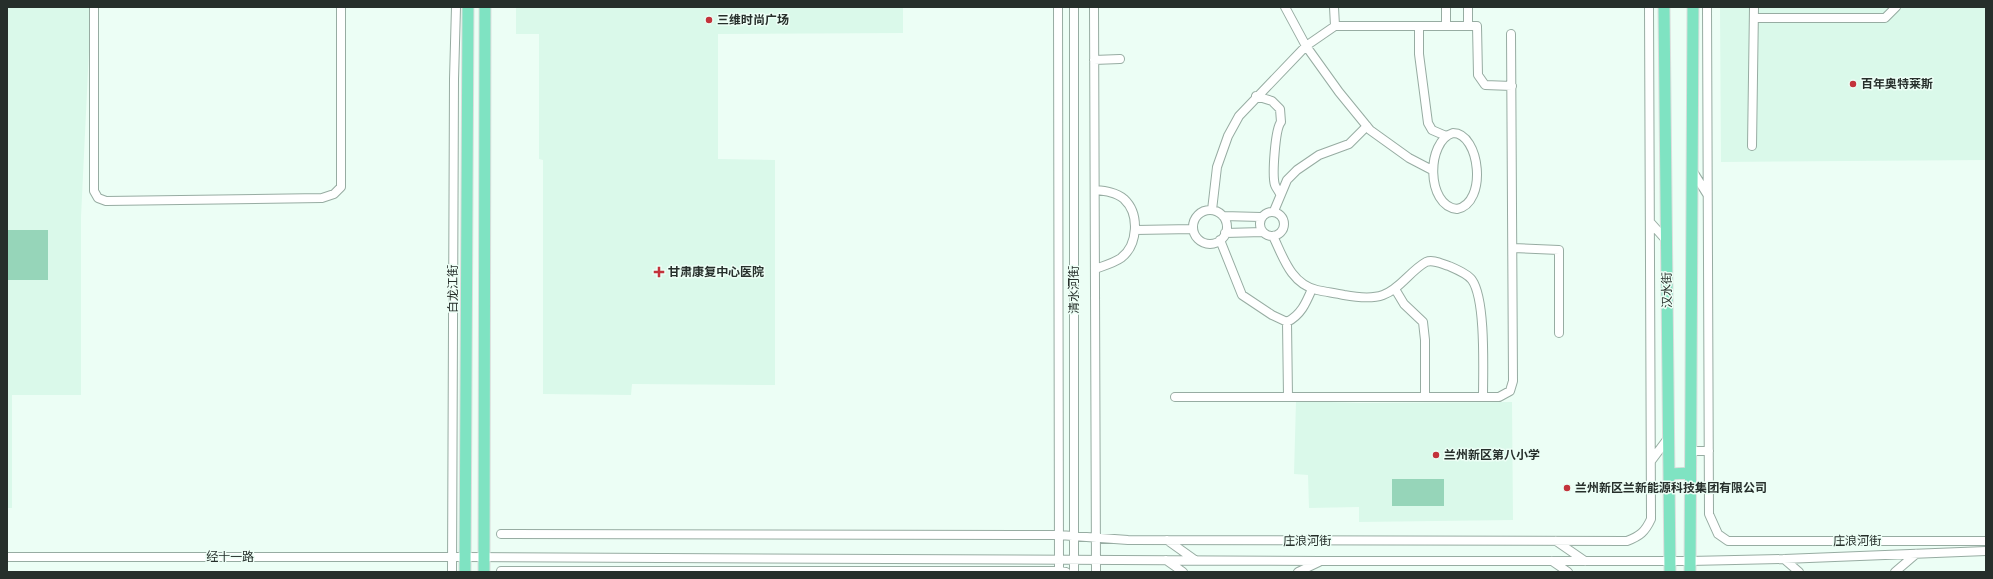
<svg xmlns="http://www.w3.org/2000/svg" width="1993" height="579" viewBox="0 0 1993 579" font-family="Figtree,'Noto Sans SC',sans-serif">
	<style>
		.built { fill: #daf9ea }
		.green { fill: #96d5b9 }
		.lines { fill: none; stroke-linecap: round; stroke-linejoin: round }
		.minor-casing { stroke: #97aca2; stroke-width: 10 }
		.major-casing { stroke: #dcdedd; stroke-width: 13 }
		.minor { stroke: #fff; stroke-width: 8 }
		.major { stroke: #7fe3c2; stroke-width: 11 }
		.poi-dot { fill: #c3333b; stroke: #ecfef5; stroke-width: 1.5 }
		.labels { text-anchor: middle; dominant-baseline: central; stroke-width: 3; stroke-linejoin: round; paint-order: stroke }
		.poi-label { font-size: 12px; font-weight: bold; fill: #262f2b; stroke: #ecfef5; text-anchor: start }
		.street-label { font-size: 12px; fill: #262f2b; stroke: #ecfef5 }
	</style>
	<rect width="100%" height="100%" fill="#ecfef5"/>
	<path class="built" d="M7,7H413L91,8L81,217V395H12V508H7Z
		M516,7H903V33L718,34V159L775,160V385L632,384L631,395L543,394V160L539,159V34H516Z
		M1720,7H1986V160L1721,162Z
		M1296,401L1359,403L1512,402L1513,520L1359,522V507L1309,508L1308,475L1294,474Z"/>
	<path class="green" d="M7,230H48V280H7Z
		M1392,479H1444V506H1392Z"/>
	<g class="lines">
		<g class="minor-casing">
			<path id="minor" d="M94,7V191L98,198L106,201L322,198L334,194L341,187V7
				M1058,7L1059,572
				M1074,7V572
				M1094,7L1096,572
				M1285,7L1306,46L1339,92L1370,130L1409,158L1432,170
				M1334,7L1335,26
				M1707,7L1709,514L1718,534L1728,541H1986
				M1754,18H1885L1896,7
				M1419,26V54L1428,123L1432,130L1446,136
				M1446,26V7
				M1468,26V7
				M1094,60L1120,59
				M1256,96L1272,101L1280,109L1281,122C1275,129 1272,176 1275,185C1276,188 1279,191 1280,194
				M1453,133C1480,133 1488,203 1457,209C1426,206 1426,141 1453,133Z
				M1752,146L1754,7
				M1692,170L1707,194
				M1095,190C1105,191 1116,192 1124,199C1140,214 1138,245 1121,258C1114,263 1103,266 1095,269
				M1212,210L1217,167L1228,136L1239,116L1306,46L1335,26H1477L1478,75L1485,85L1512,86
				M1193 227a17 17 0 1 1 34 0a17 17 0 1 1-34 0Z
				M1274,211L1287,180L1297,170L1319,155L1349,144L1367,126
				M1260 224a12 12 0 1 1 24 0a12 12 0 1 1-24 0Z
				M1223,216L1261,217
				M1650,222L1666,240
				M1135,230L1193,229
				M1225,233L1263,232
				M1273,236C1283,257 1291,284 1317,290C1326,292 1335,293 1344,295C1355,297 1372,299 1383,295C1400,289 1410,271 1426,262C1433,259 1442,264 1449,266C1456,269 1468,274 1472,280C1486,300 1483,371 1483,397
				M1220,240L1242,295L1272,315L1287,322
				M1513,248L1559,250V333
				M1395,289L1404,304L1423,322L1425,340V397
				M1287,322L1288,397
				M1287,322C1301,315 1306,303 1312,289
				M1175,397H1499L1510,391L1513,381L1511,34
				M1690,451H1709
				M1651,461L1669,437
				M501,534L1059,535L1128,540L1627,541C1640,536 1645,532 1651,519L1649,7
				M1167,540L1195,560
				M1556,541L1585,561
				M7,557H465L1321,561H1690L1784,559L1986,551
				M1784,559L1799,572
				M1166,560L1183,572
				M1552,561L1568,572
				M501,571H1059L1066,572
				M452,572L454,79L456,7
				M1298,572L1319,562
				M1895,572L1916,554"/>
		</g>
		<g class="major-casing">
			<path id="major" d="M1664,7L1670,572
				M1669,474L1690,473
				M465,572L468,7
				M484,572L485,7
				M1690,572L1693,7"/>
		</g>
		<use href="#minor" class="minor"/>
		<use href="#major" class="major"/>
	</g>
	<g class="poi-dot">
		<circle cx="709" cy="20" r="4"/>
		<circle cx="1853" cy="84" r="4"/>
		<path d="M657 266h4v4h4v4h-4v4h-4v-4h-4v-4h4z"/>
		<circle cx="1436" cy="455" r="4"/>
		<circle cx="1567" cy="488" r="4"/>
	</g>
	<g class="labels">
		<g class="poi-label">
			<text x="717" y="20">三维时尚广场</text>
			<text x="1861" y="84">百年奥特莱斯</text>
			<text x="668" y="272">甘肃康复中心医院</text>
			<text x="1444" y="455">兰州新区第八小学</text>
			<text x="1575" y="488">兰州新区兰新能源科技集团有限公司</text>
		</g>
		<g class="street-label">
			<text transform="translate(453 289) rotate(-90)">白龙江街</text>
			<text transform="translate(1074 290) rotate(-90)">清水河街</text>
			<text transform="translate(1667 290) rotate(-91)">汉水街</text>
			<text x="1307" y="541">庄浪河街</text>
			<text x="1857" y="541">庄浪河街</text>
			<text x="230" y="557">经十一路</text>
		</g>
	</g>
	<rect width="1993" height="579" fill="none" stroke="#262f2b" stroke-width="16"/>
</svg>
